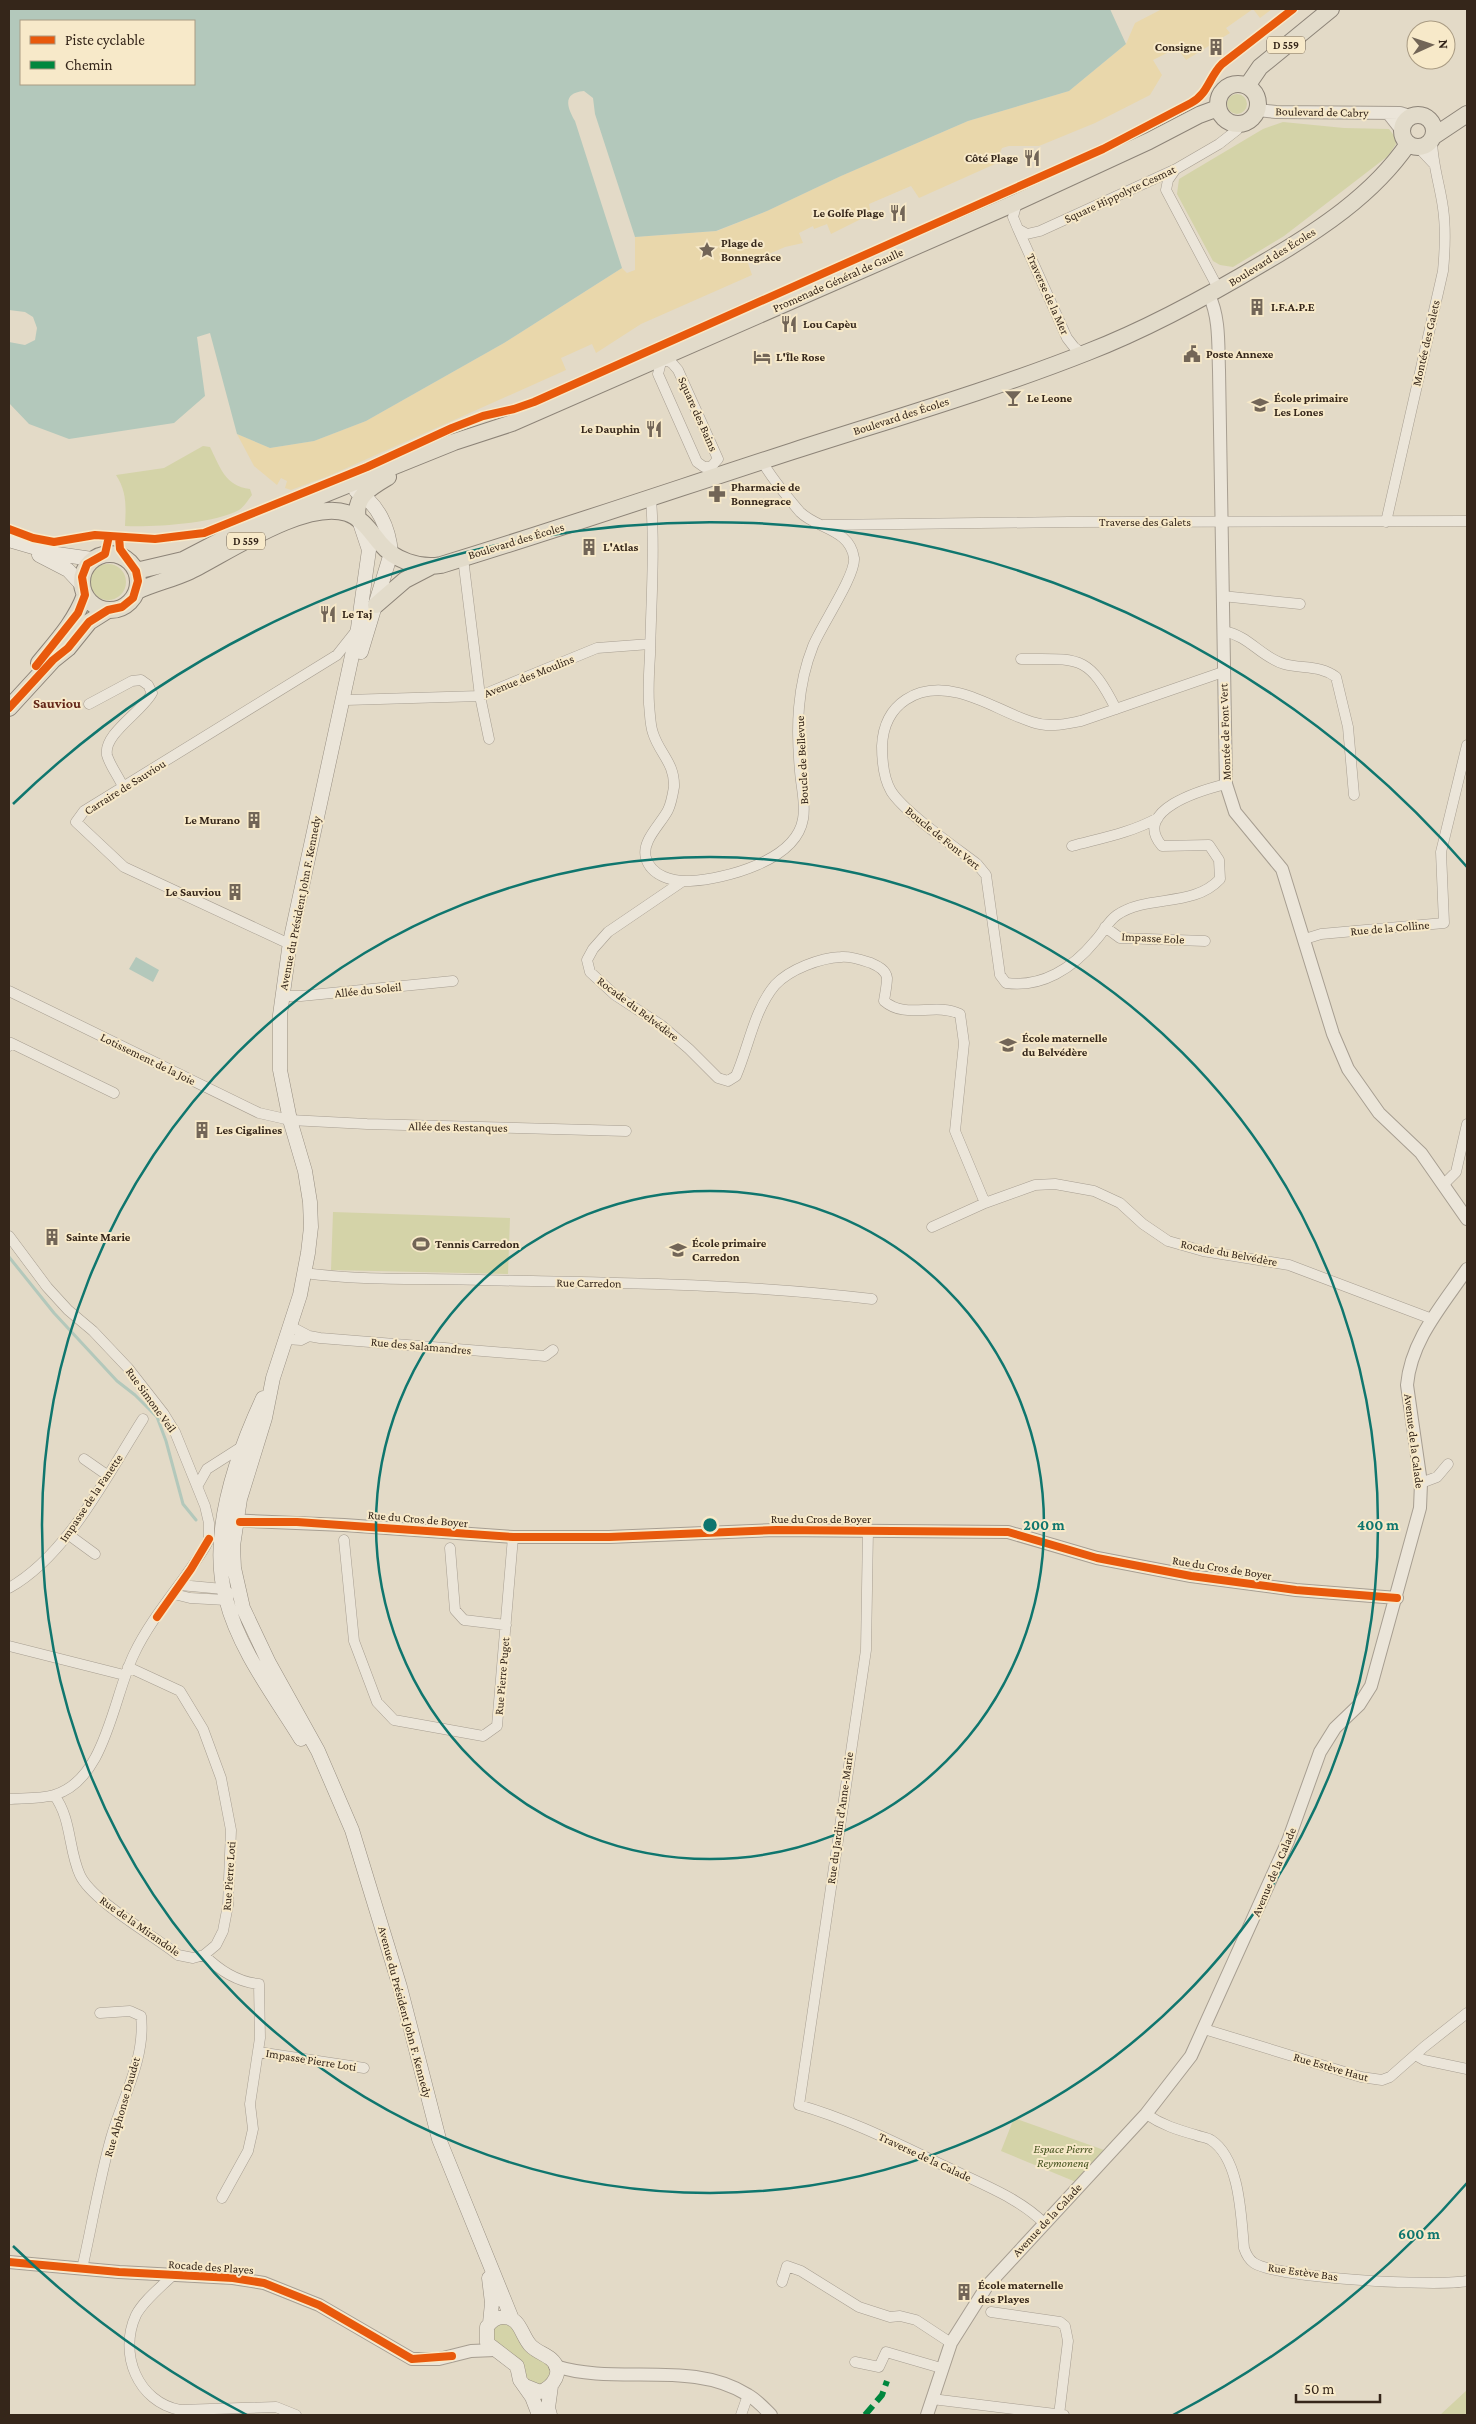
<svg xmlns="http://www.w3.org/2000/svg" width="1476" height="2424" viewBox="0 0 1476 2424" font-family="'Crimson Pro',serif">
	<style>
		.green { fill: #d4d3a8 }
		.sand { fill: #e9d7ab }
		.water { fill: #b3c8bb; fill-rule: evenodd }
		.pier { fill: #e3dac7 }
		.lines { fill: none; stroke-linecap: round; stroke-linejoin: round }
		.stream { stroke: #b3c8bb; stroke-width: 3 }
		.minor-casing { stroke: #a79e91; stroke-width: 11 }
		.tertiary-casing { stroke: #a79e91; stroke-width: 14 }
		.secondary-casing { stroke: #978e81; stroke-width: 15 }
		.primary-casing { stroke: #8d8478; stroke-width: 18 }
		.minor { stroke: #ebe5d9; stroke-width: 10 }
		.tertiary { stroke: #ebe5d9; stroke-width: 12 }
		.secondary { stroke: #ebe5d9; stroke-width: 14 }
		.primary { stroke: #e2dbca; stroke-width: 16 }
		.quiet { stroke: #00873e; stroke-width: 6; stroke-dasharray: 12 6; stroke-linecap: butt }
		.cycleway-casing { stroke: #f7e9c9; stroke-width: 11 }
		.cycleway { stroke: #e8590c; stroke-width: 8 }
		.ring { fill: none; stroke: #0f766e; stroke-width: 2.5 }
		.labels { text-anchor: middle; dominant-baseline: central; stroke-width: 4; stroke-linejoin: round; paint-order: stroke }
		.shield { fill: #f7e9c9; stroke: #6f604e; stroke-width: 1 }
		.shield-label { font-size: 11px; font-weight: bold; fill: #35261a }
		.poi-label { font-size: 12px; font-weight: bold; fill: #35261a; stroke: #f7e9c9; text-anchor: start }
		.street-label { font-size: 12px; fill: #35261a; stroke: #f7e9c9 }
		.park-label { font-size: 12px; font-style: italic; fill: #46531f; stroke: #f7e9c9 }
		.neighbourhood-label { font-size: 14px; font-weight: bold; fill: #642617; stroke: #f7e9c9 }
		.centre { fill: #0f766e; stroke: #f7e9c9; stroke-width: 2.5 }
		.ring-label { font-size: 15px; text-anchor: middle; font-weight: bold; fill: #0f766e; stroke: #f7e9c9; stroke-width: 4; stroke-linejoin: round; paint-order: stroke }
	</style>
	<rect width="100%" height="100%" fill="#e3dac7"/>
	<path class="green" d="M1227 104a10 10 0 1 1 20 0a10 10 0 1 1-20 0Z
		M1283,122L1344,128L1389,129L1395,137L1396,144L1388,156L1284,236L1233,267L1220,265L1213,261L1177,194L1179,179L1263,129Z
		M203,446L210,447C220,467 225,486 250,489L252,495C248,500 244,507 239,510C213,524 155,527 125,526C126,506 127,492 116,475L164,468Z
		M90 582a18 18 0 1 1 36 0a18 18 0 1 1-36 0Z
		M333,1212L510,1218L508,1274L331,1270Z
		M1014,2118L1104,2150L1076,2182L1001,2151Z
		M505,2317L537,2352L557,2377L532,2390L486,2332Z
		M1467,2390V2415H1440Z"/>
	<path class="sand" d="M1162,9H1272L1260,18L1253,9L1226,28L1230,33L1186,60L1177,48L1153,60L1162,75L1150,95L1095,123L1039,146H1009L1002,148L995,164L919,198L911,186L869,204L871,214L831,234L827,224L814,229L813,226L799,233L803,243L785,247L748,263L752,275L641,324L596,353L592,344L561,358L566,370L331,475L291,490L285,488L287,481L281,478L277,485L254,466L237,434L270,448L314,441L366,421L504,343L622,268L627,273L635,270V237L717,231L767,211L841,176L968,121L1069,91L1126,44L1135,23Z"/>
	<path class="water" d="M9,9H1110L1126,44L1069,91L968,121L841,176L767,211L716,231L635,237L595,114L593,98L584,91C562,93 567,107 575,121L622,268L504,343L366,421L314,441L270,448L237,434L210,333L197,337L205,396L174,423L69,439L29,424L9,403ZM21,21H194V84H21Z
		M136,957L159,970L153,982L129,969Z"/>
	<path class="pier" d="M9,310L25,312L33,317L37,328L35,340L25,345L9,342Z"/>
	<g class="lines">
		<path class="stream" d="M9,1257L54,1313L117,1381L135,1395L157,1417L166,1441L183,1504L196,1520"/>
		<g class="minor-casing">
			<path id="minor" d="M1418,147L1433,163
				M1175,170L1168,180L1166,190L1219,290
				M1017,202L1013,217L1018,229L1027,234L1040,231L1176,169L1219,144L1237,130L1238,124
				M1018,229L1067,338L1074,347L1083,354
				M662,358L672,363L678,370L718,459L711,467H704L697,462L658,374Z
				M651,499C655,551 651,603 650,655C649,671 648,688 649,704C650,713 650,725 653,733C659,753 675,763 674,787C673,793 671,804 668,810C661,824 641,841 646,858C651,876 673,882 690,881C725,879 796,861 803,819C806,803 801,787 800,771C796,728 797,686 813,646C821,626 856,575 854,558C850,529 817,529 800,512C789,499 770,476 762,461
				M1386,522L1443,271C1445,250 1446,229 1443,208C1440,185 1432,163 1432,139
				M823,525L1069,522L1467,521
				M463,558L480,696L489,739
				M1222,596L1300,604
				M1223,631C1250,636 1259,656 1284,664C1302,669 1321,665 1336,677L1348,727L1354,795
				M1021,659C1079,659 1088,654 1116,709
				M1223,672L1081,721C1065,724 1049,728 1032,722C1007,714 984,699 959,693C918,683 884,703 882,746C882,760 884,779 891,791C904,812 955,847 977,864L986,875L1000,975L1006,983C1042,988 1073,968 1095,941C1103,933 1107,922 1117,915C1148,894 1193,908 1220,879L1219,860L1209,845L1162,846C1131,810 1202,790 1226,784
				M346,700L480,696L597,648L650,644
				M89,704L132,681L141,680L148,685L152,693C142,712 103,734 107,755C110,766 119,777 123,787
				M1072,846C1102,838 1130,833 1158,818
				M683,881L608,932L593,949L587,960L590,972L615,995L661,1025L689,1049L718,1078L728,1081L736,1076C749,1046 754,1010 775,985C790,969 820,958 841,957C851,956 862,960 871,963C878,966 886,970 887,978C887,985 885,994 884,1001C906,1020 934,1002 960,1014L964,1043L955,1131L985,1203L1035,1185L1055,1184L1094,1191L1120,1203L1143,1224L1168,1241L1203,1251L1289,1265L1432,1319
				M1105,927L1120,938L1205,941
				M1305,939L1321,934L1444,923L1441,852L1467,745
				M290,942L283,941L124,867L76,822L84,811L337,655L356,631
				M9,991L259,1113L290,1120L367,1124L626,1131
				M282,996H301L453,981
				M9,1046L11,1043L114,1093
				M1444,1184L1456,1172L1467,1124
				M932,1227L985,1203
				M9,1236L47,1287L68,1310L93,1331L128,1368L164,1414L175,1432L205,1506L209,1523V1539L205,1547C183,1583 152,1616 134,1654C113,1697 106,1780 54,1795C40,1799 23,1798 9,1799
				M305,1273C362,1281 421,1278 479,1280C610,1283 742,1283 872,1299
				M290,1326L309,1336L320,1338L545,1356L553,1350
				M286,1339L301,1340L309,1336
				M84,1459L107,1475
				M1421,1483L1437,1477L1448,1464
				M198,1485L207,1469L243,1446
				M868,1530L866,1650L799,2105C852,2120 902,2146 951,2169C983,2185 1019,2198 1044,2223
				M69,1535L95,1554
				M344,1540L354,1641L377,1702L394,1720L483,1736L497,1726L513,1537
				M450,1548L455,1610L464,1620L506,1625
				M180,1585L223,1589L229,1593
				M9,1588C68,1555 107,1475 143,1419
				M174,1594L190,1598L226,1600L229,1596
				M9,1646L124,1675
				M128,1667L180,1691L203,1729L221,1778L231,1830L228,1905L223,1931L216,1945L204,1955C219,1970 237,1982 259,1984L260,2038L250,2104L253,2129L248,2151L222,2198
				M54,1795C72,1819 68,1849 80,1875C92,1901 153,1935 178,1955L193,1958L204,1955
				M1204,2029L1361,2077L1382,2080L1390,2077L1424,2047L1467,2013
				M258,2052L364,2068
				M1415,2055L1424,2060L1467,2069
				M1146,2114C1162,2125 1178,2130 1196,2135C1200,2137 1207,2137 1211,2140C1240,2159 1241,2216 1244,2248C1246,2254 1248,2259 1254,2263C1277,2278 1437,2287 1467,2281
				M82,2269C92,2225 99,2181 111,2138C122,2099 146,2058 141,2016L130,2011L100,2013
				M173,2275C161,2287 144,2300 136,2315C118,2354 138,2402 180,2410L276,2407L296,2415
				M782,2282L787,2266L801,2271L859,2307L890,2317L900,2316L916,2320L951,2343
				M991,2312L1060,2322L1065,2326L1068,2341L1059,2415
				M855,2362L879,2367L886,2352L941,2368
				M932,2399L1064,2415
				M741,2415L748,2395"/>
		</g>
		<g class="tertiary-casing">
			<path id="tertiary" d="M1257,110L1276,112L1400,113L1413,117
				M1388,113L1403,132
				M1209,295C1220,318 1218,346 1219,370L1226,784L1235,812L1282,869L1333,1034L1348,1069L1379,1113L1421,1153L1467,1219
				M227,1520L344,1525L513,1537H609L776,1530L1008,1532L1097,1558L1191,1576L1296,1590L1397,1598
				M9,2262L119,2272L233,2278L264,2283L319,2305L412,2359H439L471,2351L495,2350
				M555,2366C617,2386 691,2359 748,2395C757,2400 764,2408 771,2415
				M927,2415L951,2343L987,2286L1146,2114L1191,2056L1288,1841L1320,1752L1335,1728L1359,1705L1371,1686L1420,1508L1421,1483L1407,1385C1411,1340 1442,1306 1467,1269"/>
		</g>
		<g class="secondary-casing">
			<path id="secondary" d="M356,491C378,503 389,528 391,553L361,652
				M359,520L369,550L358,628L290,942L280,1015V1070L290,1120L305,1171L310,1202L311,1227L308,1253L300,1295L273,1378L265,1418L240,1499L233,1546L234,1568L243,1608L269,1663L318,1751L352,1830L400,1987L439,2139L512,2319
				M9,540L57,554L92,559
				M39,555L68,570L81,584
				M263,1398C236,1456 208,1535 226,1599C239,1650 274,1695 301,1739
				M489,2278L492,2303L490,2323
				M525,2386L540,2392C553,2387 565,2371 551,2359C545,2354 537,2352 531,2346C521,2336 521,2317 503,2317C496,2317 491,2321 487,2327V2343L517,2366L520,2380L532,2397L539,2415
				M550,2415L548,2408L551,2386"/>
		</g>
		<g class="primary-casing">
			<path id="primary" d="M1218 104a20 20 0 1 1 40 0a20 20 0 1 1-40 0Z
				M1247,86L1260,67L1331,9
				M1402 131a16 16 0 1 1 32 0a16 16 0 1 1-32 0Z
				M1434,136L1467,114
				M358,519C353,497 371,487 388,477
				M82 582a28 28 0 1 1 56 0a28 28 0 1 1-56 0Z
				M136,571L183,560L258,521L454,442L512,423L1017,202L1149,141L1199,115L1218,108
				M137,591C154,583 173,579 190,571C227,553 305,499 347,513C362,518 370,531 380,543C394,560 419,569 441,565C559,529 676,489 793,451C892,419 992,390 1088,352C1150,328 1208,296 1265,262C1318,231 1373,195 1408,144
				M376,605L405,580L430,567
				M39,663C57,641 75,622 85,595
				M9,708L53,660L68,648L89,622L108,610"/>
		</g>
		<use href="#minor" class="minor"/>
		<use href="#tertiary" class="tertiary"/>
		<use href="#secondary" class="secondary"/>
		<use href="#primary" class="primary"/>
		<path class="quiet" d="M865,2415L882,2395L887,2381"/>
		<g class="cycleway-casing">
			<path id="cycleway" d="M9,529L33,538L54,542L95,535L155,539L204,533L367,467L452,428L483,416L514,409L534,402L1103,149L1191,103C1208,94 1209,77 1222,64L1293,9
				M36,666L78,613L85,595L82,577L87,564L105,554L109,536
				M9,708L53,660L68,648L89,622L108,610L122,607L133,598L138,581L136,571L120,549L119,537
				M240,1522H297L513,1537H609L776,1530L1008,1532L1097,1558L1191,1576L1296,1590L1397,1598
				M157,1617L191,1569L209,1539
				M9,2262L119,2272L233,2278L264,2283L319,2305L412,2359L452,2356"/>
		</g>
		<use href="#cycleway" class="cycleway"/>
	</g>
	<g class="ring">
		<circle cx="710" cy="1525" r="334"/>
		<circle cx="710" cy="1525" r="668"/>
		<path d="M1467 2183A1003 1003 0 0 1 1173 2415M247 2415A1003 1003 0 0 1 13 2246M13 804A1003 1003 0 0 1 1467 867"/>
	</g>
	<defs>
		<g id="building-bare" transform="scale(1.35)"><path d="M-4-6H4V6H1V3H-1V6H-4ZM-2.5-4.3h1.7v1.8h-1.7ZM.8-4.3h1.7v1.8H.8ZM-2.5-1h1.7V.8h-1.7ZM.8-1h1.7V.8H.8Z" fill="#726557" stroke="#f7e9c9" stroke-width="2.5" paint-order="stroke"/></g>
		<g id="restaurant-bare" transform="scale(1.35)"><path d="M-5-6h1v4h1v-4h1v4h1v-4h1v5L-1.5 .5V6h-2V.5L-5-1ZM5-6V6H3V1.5H1.5Q1.5-4 5-6Z" fill="#726557" stroke="#f7e9c9" stroke-width="2.5" paint-order="stroke"/></g>
		<g id="sight-bare" transform="scale(1.35)"><path d="M0-6L1.8-2.2L6-1.7L2.9 1.2L3.7 5.4L0 3.3L-3.7 5.4L-2.9 1.2L-6-1.7L-1.8-2.2Z" fill="#726557" stroke="#f7e9c9" stroke-width="2.5" paint-order="stroke"/></g>
		<g id="civic-bare" transform="scale(1.35)"><path d="M-.6-6.5H3V-4.5H.6V-3L4-1V1h2V6H-6V1h2V-1L-.6-3ZM-1.2 2.5V6h2.4V2.5Z" fill="#726557" stroke="#f7e9c9" stroke-width="2.5" paint-order="stroke"/></g>
		<g id="hotel-bare" transform="scale(1.35)"><path d="M-6-4.5h1.5V1H6V5H4.5V3h-9V5H-6ZM-4 0a1.8 1.8 0 1 1 3.6 0ZM.5 0V-2.5h3Q6-2.5 6 0Z" fill="#726557" stroke="#f7e9c9" stroke-width="2.5" paint-order="stroke"/></g>
		<g id="bar-bare" transform="scale(1.35)"><path d="M-6-5H6L.8 .8V4.5H3.5V6h-7V4.5H-.8V.8Z" fill="#726557" stroke="#f7e9c9" stroke-width="2.5" paint-order="stroke"/></g>
		<g id="school-bare" transform="scale(1.35)"><path d="M0-5L7-2L0 1L-7-2ZM-4 1L0 2.5L4 1V4Q0 6-4 4Z" fill="#726557" stroke="#f7e9c9" stroke-width="2.5" paint-order="stroke"/></g>
		<g id="pharmacy-bare" transform="scale(1.35)"><path d="M-2-6h4v4h4v4h-4v4h-4v-4h-4v-4h4Z" fill="#726557" stroke="#f7e9c9" stroke-width="2.5" paint-order="stroke"/></g>
		<g id="stadium-bare" transform="scale(1.35)"><path d="M0-5a6.5 5 0 1 0 0 10a6.5 5 0 1 0 0-10ZM-3.5-1.8h7v3.6h-7Z" fill="#726557" stroke="#f7e9c9" stroke-width="2.5" paint-order="stroke"/></g>
	</defs>
	<g fill-rule="evenodd">
		<use href="#building-bare" x="1216" y="47"/>
		<use href="#restaurant-bare" x="1032" y="158"/>
		<use href="#restaurant-bare" x="898" y="213"/>
		<use href="#sight-bare" x="707" y="250"/>
		<use href="#building-bare" x="1257" y="307"/>
		<use href="#restaurant-bare" x="789" y="324"/>
		<use href="#civic-bare" x="1192" y="354"/>
		<use href="#hotel-bare" x="762" y="357"/>
		<use href="#bar-bare" x="1013" y="398"/>
		<use href="#school-bare" x="1260" y="405"/>
		<use href="#restaurant-bare" x="654" y="429"/>
		<use href="#pharmacy-bare" x="717" y="494"/>
		<use href="#building-bare" x="589" y="547"/>
		<use href="#restaurant-bare" x="328" y="614"/>
		<use href="#building-bare" x="254" y="820"/>
		<use href="#building-bare" x="235" y="892"/>
		<use href="#school-bare" x="1008" y="1045"/>
		<use href="#building-bare" x="202" y="1130"/>
		<use href="#building-bare" x="52" y="1237"/>
		<use href="#stadium-bare" x="421" y="1244"/>
		<use href="#school-bare" x="678" y="1250"/>
		<use href="#building-bare" x="964" y="2292"/>
	</g>
	<g class="labels">
		<g class="shield">
			<rect x="1267" y="36.5" width="38" height="17" rx="4"/>
			<rect x="227" y="532.5" width="38" height="17" rx="4"/>
		</g>
		<g class="shield-label">
			<text x="1286" y="45">D 559</text>
			<text x="246" y="541">D 559</text>
		</g>
		<g class="poi-label">
			<text x="1202" y="47" text-anchor="end">Consigne</text>
			<text x="1018" y="158" text-anchor="end">Côté Plage</text>
			<text x="884" y="213" text-anchor="end">Le Golfe Plage</text>
			<text x="721" y="243">Plage de<tspan x="721" dy="14">Bonnegrâce</tspan></text>
			<text x="1271" y="307">I.F.A.P.E</text>
			<text x="803" y="324">Lou Capèu</text>
			<text x="1206" y="354">Poste Annexe</text>
			<text x="776" y="357">L'Île Rose</text>
			<text x="1027" y="398">Le Leone</text>
			<text x="1274" y="398">École primaire<tspan x="1274" dy="14">Les Lones</tspan></text>
			<text x="640" y="429" text-anchor="end">Le Dauphin</text>
			<text x="731" y="487">Pharmacie de<tspan x="731" dy="14">Bonnegrace</tspan></text>
			<text x="603" y="547">L'Atlas</text>
			<text x="342" y="614">Le Taj</text>
			<text x="240" y="820" text-anchor="end">Le Murano</text>
			<text x="221" y="892" text-anchor="end">Le Sauviou</text>
			<text x="1022" y="1038">École maternelle<tspan x="1022" dy="14">du Belvédère</tspan></text>
			<text x="216" y="1130">Les Cigalines</text>
			<text x="66" y="1237">Sainte Marie</text>
			<text x="692" y="1243">École primaire<tspan x="692" dy="14">Carredon</tspan></text>
			<text x="435" y="1244">Tennis Carredon</text>
			<text x="978" y="2285">École maternelle<tspan x="978" dy="14">des Playes</tspan></text>
		</g>
		<g class="street-label">
			<text transform="translate(1322 112) rotate(1)">Boulevard de Cabry</text>
			<text transform="translate(1120 194) rotate(-25)">Square Hippolyte Cesmat</text>
			<text transform="translate(1272 257) rotate(-32)">Boulevard des Écoles</text>
			<text transform="translate(838 280) rotate(-24)">Promenade Général de Gaulle</text>
			<text transform="translate(1048 294) rotate(66)">Traverse de la Mer</text>
			<text transform="translate(1426 343) rotate(-77)">Montée des Galets</text>
			<text transform="translate(698 414) rotate(66)">Square des Bains</text>
			<text transform="translate(901 416) rotate(-18)">Boulevard des Écoles</text>
			<text x="1145" y="522">Traverse des Galets</text>
			<text transform="translate(516 541) rotate(-17)">Boulevard des Écoles</text>
			<text transform="translate(529 676) rotate(-22)">Avenue des Moulins</text>
			<text transform="translate(1225 732) rotate(-92)">Montée de Font Vert</text>
			<text transform="translate(802 760) rotate(-93)">Boucle de Bellevue</text>
			<text transform="translate(125 787) rotate(-32)">Carraire de Sauviou</text>
			<text transform="translate(943 838) rotate(39)">Boucle de Font Vert</text>
			<text transform="translate(300 903) rotate(-79)">Avenue du Président John F. Kennedy</text>
			<text transform="translate(1390 928) rotate(-5)">Rue de la Colline</text>
			<text transform="translate(1153 938) rotate(3)">Impasse Eole</text>
			<text transform="translate(368 990) rotate(-6)">Allée du Soleil</text>
			<text transform="translate(638 1009) rotate(37)">Rocade du Belvédère</text>
			<text transform="translate(148 1059) rotate(26)">Lotissement de la Joie</text>
			<text transform="translate(458 1127) rotate(1)">Allée des Restanques</text>
			<text transform="translate(1229 1253) rotate(11)">Rocade du Belvédère</text>
			<text transform="translate(589 1283) rotate(1)">Rue Carredon</text>
			<text transform="translate(421 1346) rotate(5)">Rue des Salamandres</text>
			<text transform="translate(151 1400) rotate(54)">Rue Simone Veil</text>
			<text transform="translate(1414 1441) rotate(83)">Avenue de la Calade</text>
			<text transform="translate(91 1498) rotate(-56)">Impasse de la Fanette</text>
			<text transform="translate(418 1519) rotate(5)">Rue du Cros de Boyer</text>
			<text x="821" y="1519">Rue du Cros de Boyer</text>
			<text transform="translate(1222 1568) rotate(9)">Rue du Cros de Boyer</text>
			<text transform="translate(502 1676) rotate(-85)">Rue Pierre Puget</text>
			<text transform="translate(840 1818) rotate(-82)">Rue du Jardin d'Anne-Marie</text>
			<text transform="translate(1274 1872) rotate(-67)">Avenue de la Calade</text>
			<text transform="translate(229 1876) rotate(-86)">Rue Pierre Loti</text>
			<text transform="translate(140 1926) rotate(35)">Rue de la Mirandole</text>
			<text transform="translate(405 2012) rotate(75)">Avenue du Président John F. Kennedy</text>
			<text transform="translate(311 2060) rotate(9)">Impasse Pierre Loti</text>
			<text transform="translate(1331 2067) rotate(16)">Rue Estève Haut</text>
			<text transform="translate(122 2107) rotate(-74)">Rue Alphonse Daudet</text>
			<text transform="translate(925 2157) rotate(25)">Traverse de la Calade</text>
			<text transform="translate(1047 2220) rotate(-47)">Avenue de la Calade</text>
			<text transform="translate(211 2267) rotate(4)">Rocade des Playes</text>
			<text transform="translate(1303 2272) rotate(8)">Rue Estève Bas</text>
		</g>
		<g class="park-label">
			<text x="1063" y="2149">Espace Pierre<tspan x="1063" dy="14">Reymonenq</tspan></text>
		</g>
		<g class="neighbourhood-label">
			<text x="57" y="703">Sauviou</text>
		</g>
	</g>
	<circle cx="710" cy="1525" r="8" class="centre"/>
	<g class="ring-label">
		<text x="1044" y="1530">200 m</text>
		<text x="1378" y="1530">400 m</text>
		<text x="1419" y="2239">600 m</text>
	</g>
	<rect width="1476" height="2424" fill="none" stroke="#35261a" stroke-width="20"/>
	<rect x="20" y="20" width="175" height="65" fill="#f7e9c9" stroke="#a99b83"/>
	<rect x="30" y="36" width="25" height="8" fill="#e8590c" stroke="#a99b83"/>
	<text x="65" y="45" font-size="15" fill="#35261a">Piste cyclable</text>
	<rect x="30" y="61" width="25" height="8" fill="#00873e" stroke="#a99b83"/>
	<text x="65" y="70" font-size="15" fill="#35261a">Chemin</text>
	<g transform="translate(1431 45) rotate(87)"><circle r="24" fill="#f7e9c9" stroke="#a99b83"/>
	<path d="M0-4L9 19L0 12L-9 19Z" fill="#726557"/>
	<text y="-8" font-size="14" font-weight="bold" text-anchor="middle" fill="#35261a">N</text>
	</g>
	<path d="M1296 2394v8h84v-8" fill="none" stroke="#35261a" stroke-width="2.5"/>
	<text x="1304" y="2394" font-size="15" fill="#35261a" stroke="#f7e9c9" stroke-width="4" paint-order="stroke">50 m</text>
</svg>
